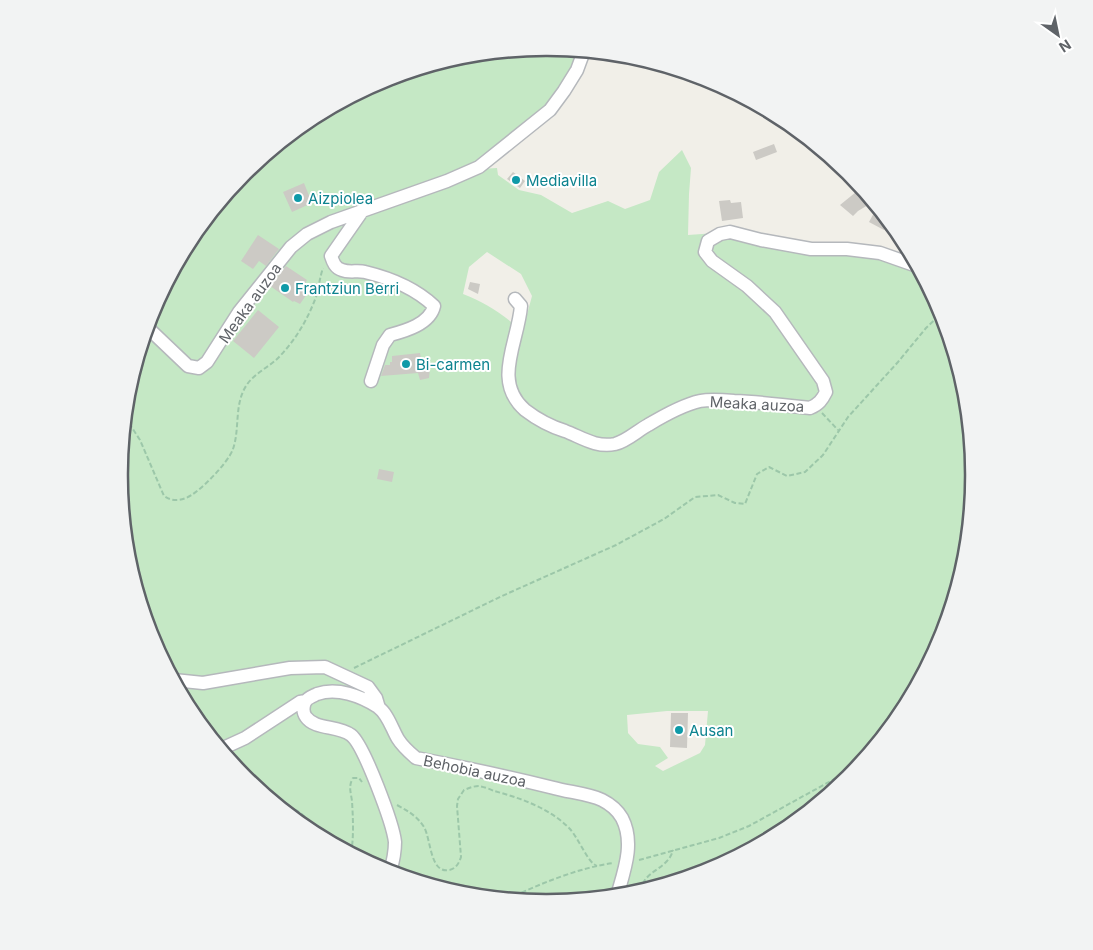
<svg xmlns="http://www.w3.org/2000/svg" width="1093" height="950" viewBox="0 0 1093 950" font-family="Inter,sans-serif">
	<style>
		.green { fill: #c5e8c5; fill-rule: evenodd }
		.building { fill: #cccac5 }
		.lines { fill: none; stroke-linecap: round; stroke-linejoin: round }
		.minor-casing { stroke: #b5b8bc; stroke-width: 15 }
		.path { stroke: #9cc7a9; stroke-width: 2; stroke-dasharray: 5 2.5; stroke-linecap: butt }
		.minor { stroke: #fff; stroke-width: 12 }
		.culture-dot { fill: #0f9aa8; stroke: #fff; stroke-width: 2 }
		.labels { text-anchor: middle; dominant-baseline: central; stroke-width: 4; stroke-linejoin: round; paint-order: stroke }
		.culture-label { font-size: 15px; fill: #0d838f; stroke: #fff; text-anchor: start }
		.street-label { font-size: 15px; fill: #5f6368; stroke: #fff }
		.rim { fill: none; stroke: #5f6368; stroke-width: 2.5 }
	</style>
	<rect width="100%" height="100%" fill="#f1efe8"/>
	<path class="green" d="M546,48L580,51L562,91L480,169L497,168L498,175L519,190L541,195L572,213L608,201L625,209L650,200L659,172L682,150L691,168L689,194L688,235L730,232L880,253L917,266L942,312L966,392L974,475L966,559L941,639L902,713L849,777L784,831L710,870L630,894L555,902L542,894L527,901L463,894L383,870L309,830L244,777L191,712L151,638L127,558L119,475L127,391L152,311L191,237L244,173L309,119L383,80L463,56ZM487,252L521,274L532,296L511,374L522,404L504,375L516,326C500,312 482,301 463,294L469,267ZM667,711H708L705,745L700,753L663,771L655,766L668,758L660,747L638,744L628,733L627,715Z"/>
	<path class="building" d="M774,144L777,152L756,160L753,152Z
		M513,172L525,181L520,188L507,179Z
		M851,176L873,202L858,211L853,216L840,205L856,192L848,178Z
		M304,183L312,203L292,212L283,192Z
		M730,200L731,203L741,202L743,218L722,221L719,201Z
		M875,211L885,217L889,222L884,230L869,222Z
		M258,235L279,249L266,266L259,261L253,269L241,261Z
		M286,266L307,280L301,290L307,294L300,304L294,301L293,302L270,286Z
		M470,282L480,284L478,294L468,289Z
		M258,310L279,327L254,358L233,341Z
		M420,353L423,368H430L429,378L420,380L418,373L381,376L385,365H390V362H392V356Z
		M379,469L394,472L392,482L377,479Z
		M671,713H688L687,748L670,747Z"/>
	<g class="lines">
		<g class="minor-casing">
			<path id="minor" d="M363,210L331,256C333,262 335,268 342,270C349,273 358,270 365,272C390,278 415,288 434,306C430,324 405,331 390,335L383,345L371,381
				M515,299L521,306C518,343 492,381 525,410C538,420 549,426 565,431C581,437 596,448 615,444C627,441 637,431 648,425C663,416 682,405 700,401C710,399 723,400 734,401C759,402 784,405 810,408C819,404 822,400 826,392L823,381L775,312L747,286L712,261L705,252L708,241L720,234L730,232L761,240L811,249H847L880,253L917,266
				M147,327L188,366L199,368L207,362L239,312L291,247L307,234L331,222L447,181L479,167L550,110L564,91L577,70L584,51
				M174,680L203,683L290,668L325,667L368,687L376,698L379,708
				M221,749L245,738L300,702L306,701
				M390,872C393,862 395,853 395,842C393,824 364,745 351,735C338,725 315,730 306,717C303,713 303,707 305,702C307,698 313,696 317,694C337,687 361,696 378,707C388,714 392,729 398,739C403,747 409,752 416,758C463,767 509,777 554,788C568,792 590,794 602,800C610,804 618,811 622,818C635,843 624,871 617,896"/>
		</g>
		<path class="path" d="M822,413L838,430
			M125,417L140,440L164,496C171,501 178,501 186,498C199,493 228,463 233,449C240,429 234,405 246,386C254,373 270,367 280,356C297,338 309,317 317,294C319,285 320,277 323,268
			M354,668L502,596L616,545L664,519L695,497L718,495L735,503L745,504L757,474L769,467L787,476L805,472L823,455L848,417L898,362L926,328L942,313
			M397,805C408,811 417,816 424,827C431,839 430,874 449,870C456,869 459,863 461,857L457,806L458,799L464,790C469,788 474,786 479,786C484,787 490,789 494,791C521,798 551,809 570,829C579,839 588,863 597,866
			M280,807C299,807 308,817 314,833
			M351,853C354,837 353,818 352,801C351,793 348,786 353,778H359L362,782
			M639,860L719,838L749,826L858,766
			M641,891C643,874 657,872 667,861C670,858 672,854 673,850
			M508,899C539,884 581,867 614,863"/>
		<use href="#minor" class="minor"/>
	</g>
	<g class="culture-dot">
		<circle cx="516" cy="180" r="5"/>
		<circle cx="298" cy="198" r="5"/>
		<circle cx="285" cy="288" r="5"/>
		<circle cx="406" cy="364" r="5"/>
		<circle cx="679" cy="730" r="5"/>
	</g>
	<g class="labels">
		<g class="culture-label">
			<text x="526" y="180">Mediavilla</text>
			<text x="308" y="198">Aizpiolea</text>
			<text x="295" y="288">Frantziun Berri</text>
			<text x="416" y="364">Bi-carmen</text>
			<text x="689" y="730">Ausan</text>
		</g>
		<g class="street-label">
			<text transform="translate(250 303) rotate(-54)">Meaka auzoa</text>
			<text transform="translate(757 404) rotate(3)">Meaka auzoa</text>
			<text transform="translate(475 771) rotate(12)">Behobia auzoa</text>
		</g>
	</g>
	<path d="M0 0H1093V950H0ZM546 56H547A418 418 0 0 1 965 474V476A418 418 0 0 1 547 894H546A418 418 0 0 1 128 476V474A418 418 0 0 1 546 56Z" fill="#f2f3f3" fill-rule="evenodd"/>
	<path class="rim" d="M546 56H547A418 418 0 0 1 965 474V476A418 418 0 0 1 547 894H546A418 418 0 0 1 128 476V474A418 418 0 0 1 546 56Z"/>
	<g transform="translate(1058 35) rotate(147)" stroke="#ffffff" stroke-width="4" paint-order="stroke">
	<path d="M0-4L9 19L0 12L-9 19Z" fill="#5f6368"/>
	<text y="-8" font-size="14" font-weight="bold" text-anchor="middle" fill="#5f6368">N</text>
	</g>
</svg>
